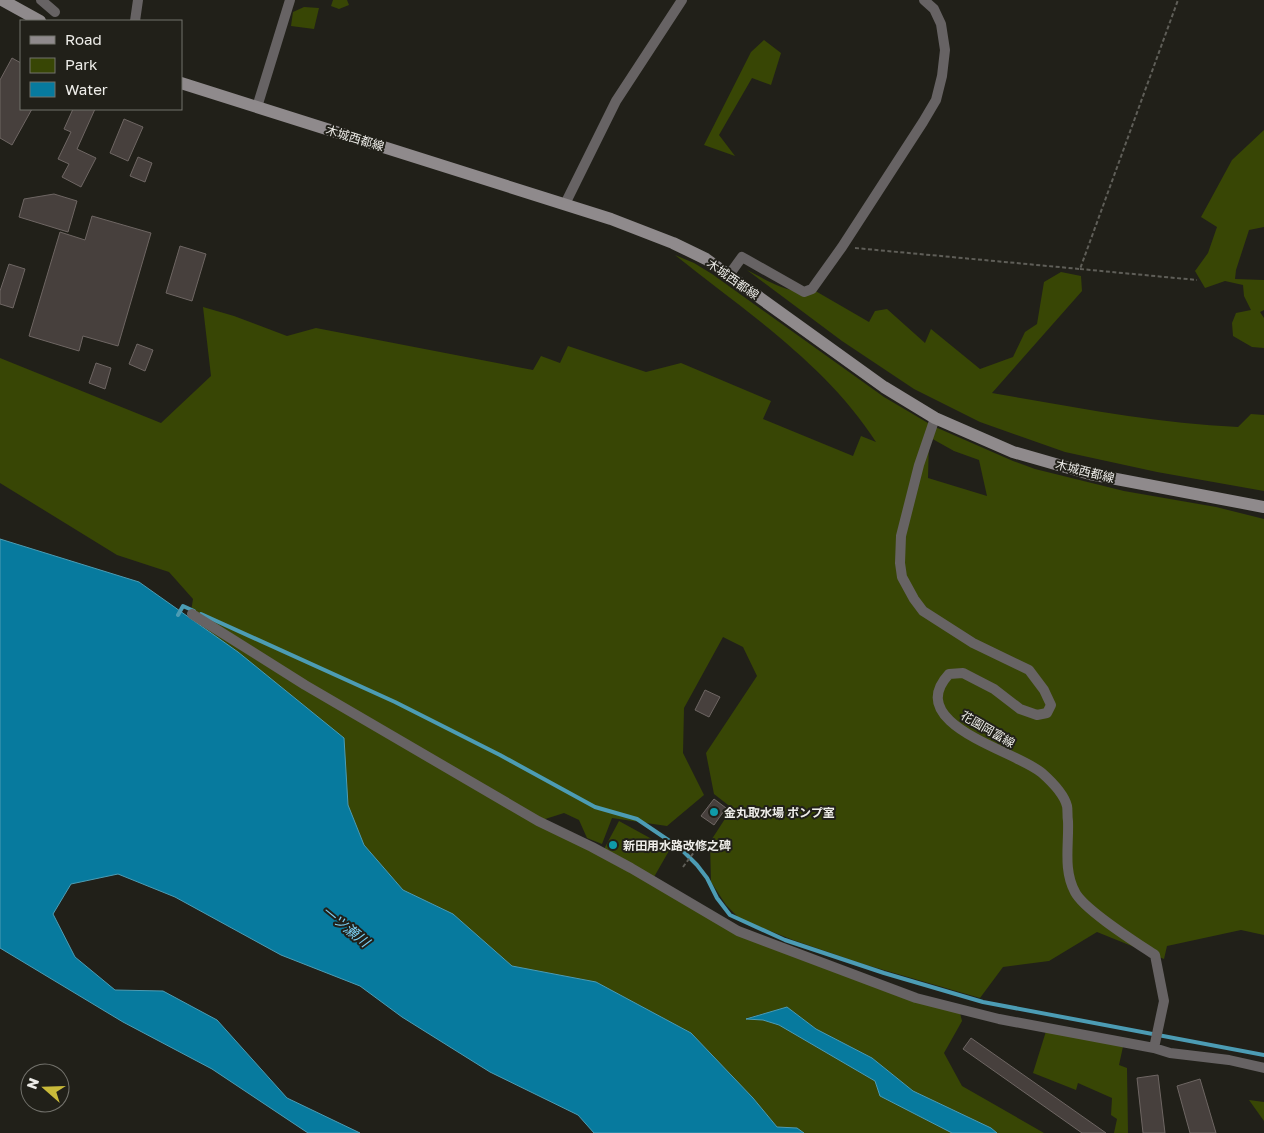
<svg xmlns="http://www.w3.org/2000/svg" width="1264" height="1133" viewBox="0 0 1264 1133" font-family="'Golos Text','Noto Sans JP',sans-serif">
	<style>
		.green { fill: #384605; fill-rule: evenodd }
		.water { fill: #077a9e; stroke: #4c9cb4 }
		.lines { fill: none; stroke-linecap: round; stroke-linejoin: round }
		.stream { stroke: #4c9cb4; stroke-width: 4 }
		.building { fill: #47403d; stroke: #6e6663 }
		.path { stroke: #5f5e58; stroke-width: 2; stroke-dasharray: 4 2.5; stroke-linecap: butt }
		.street { stroke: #676364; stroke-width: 10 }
		.secondary { stroke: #8f8a8c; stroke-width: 12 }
		.culture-dot { fill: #0f9aa8; stroke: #212019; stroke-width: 2 }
		.labels { text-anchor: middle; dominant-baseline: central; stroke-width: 4; stroke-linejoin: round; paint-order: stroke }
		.street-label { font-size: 12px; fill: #eeede9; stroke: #212019 }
		.poi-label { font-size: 12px; font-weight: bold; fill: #eeede9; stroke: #212019; text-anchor: start }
		.water-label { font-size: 14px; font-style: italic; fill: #7bcff3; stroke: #212019 }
	</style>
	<rect width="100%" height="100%" fill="#212019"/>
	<path class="green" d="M333,0H347L349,5L339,9L331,6Z
		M304,7L319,8L314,29L291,26L293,12Z
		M764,40L781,53L771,85L752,78L719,135L735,156L704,145L751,52Z
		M1264,130V227L1249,230L1236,270L1235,279L1264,280V310L1260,312L1264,318V348L1252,347L1233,336L1232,323L1236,313L1251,310L1244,296L1243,285L1225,281L1205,288L1195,271L1208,253L1217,227L1201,217L1232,160Z
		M675,255L694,263L712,274L884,397L933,426L1013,461L1035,469L1124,491L1216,507L1264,519V935L1241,930L1167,946L1164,959L1097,932L1049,961L1003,967L980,998L863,964L793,940L740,919L726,905L711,882L710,842L732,808L714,794L706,753L757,676L743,647L723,637L684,708L683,753L704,795L667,826L612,818L602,844L587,838L579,820L564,813L539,821L738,931L959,1009L962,1021L944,1053L962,1086L1044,1133H997L991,1128L913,1091L872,1058L816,1029L787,1007L747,1018L763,1020L779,1025L875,1081L880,1096L952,1133H804L797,1128L777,1127L753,1098L691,1033L596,982L512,966L453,914L403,890L364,845L348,805L343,738L238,652L190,618L193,599L169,572L117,555L0,483V358L161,423L211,376L203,307L234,316L287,336L316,328L533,370L541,356L560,363L568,346L646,372L681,363L771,401L763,419L853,456L861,436L876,442C827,365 745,311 675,255ZM929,437L954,451L979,460L987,496L928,478Z
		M747,270C765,279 792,297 812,289L869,322L875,311L887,309L925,343L931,329L980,369L1013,357L1025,332L1037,324L1044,282L1061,272L1081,276L1082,291L992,393C1074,407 1155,423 1238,427L1251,414L1264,415V491L1157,472L1065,452L980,422L914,389L842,341Z
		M619,821L670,849L654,877L604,849Z
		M1047,1028L1124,1042L1119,1065L1127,1068L1128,1133H1114L1117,1119L1111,1115L1112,1098L1078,1083L1076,1090L1033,1073Z
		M1249,1100L1264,1102V1121Z"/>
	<path class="water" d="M0,539L139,582L238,652L344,738L348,805L364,845L403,890L453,914L512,966L596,982L691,1033L753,1098L777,1127L797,1128L804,1133H594L578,1115L490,1072L402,1017L360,986L281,955L175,897L118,874L71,884L53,914L75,957L115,990L163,991L217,1020L287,1098L360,1133H308L212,1069L123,1022L0,948Z
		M787,1007L816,1029L872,1058L913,1091L991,1128L997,1133H952L880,1096L875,1081L779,1025L763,1020L746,1019Z"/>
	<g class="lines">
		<path class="stream" d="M201,614L395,702L500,755L595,807L637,819L680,848L697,865L707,878L717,898L730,915L785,940L884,973L983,1002L1264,1055
			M178,615L183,606L194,611"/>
	</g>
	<path class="building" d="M12,58L21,63V109H32L12,145L0,138V80Z
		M73,109H95L77,149L96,158L81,187L62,177L69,164L58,159L71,132L64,129Z
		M124,119L143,127L128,161L110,153Z
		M138,157L152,163L145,182L130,176Z
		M54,194L77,201L68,232L19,217L24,199Z
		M92,216L151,233L118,346L83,336L79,351L29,336L60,232L85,240Z
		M180,246L206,254L192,301L166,293Z
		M9,264L25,269L13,308L0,304V291Z
		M137,344L153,350L145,371L129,364Z
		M96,363L111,368L105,389L89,383Z
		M705,690L720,697L709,717L695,710Z
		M714,799L726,808L714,825L701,816Z
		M971,1038L1106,1133H1082L963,1049Z
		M1158,1075L1165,1133H1143L1137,1078Z
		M1200,1079L1216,1133H1190L1177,1086Z"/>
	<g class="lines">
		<path class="path" d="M855,248L1080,269L1178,0
			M1080,269L1197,280
			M683,867L697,848"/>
		<path class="street" d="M41,0L55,12
			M135,21L138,0
			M257,107L290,0
			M565,204L616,101L682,0
			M729,275L742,257L804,292L812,289L842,247L923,122L936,100L942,76L945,50L941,24L934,9L924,0
			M935,418L919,465L901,536L900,563L902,577L914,599L923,611L973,643L1029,670L1044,690L1051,705L1047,713L1037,715L1020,709L994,689L963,673L949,674C902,725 1017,751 1042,773C1051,781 1064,794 1067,806C1068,810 1067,816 1068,821C1069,845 1063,870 1075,892C1084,910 1137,943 1155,955L1164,1001L1154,1048
			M192,614L305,685L538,821L592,847L631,868L738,931L916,998L999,1019L1154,1048L1170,1053L1229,1060L1264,1068"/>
		<path class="secondary" d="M2,0L40,21
			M181,83L611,219L673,243L706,259L884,387L935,418L1013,452L1090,474L1264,507"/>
	</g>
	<g class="culture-dot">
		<circle cx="714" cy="812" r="5"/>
		<circle cx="613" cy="845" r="5"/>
	</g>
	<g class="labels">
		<g class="street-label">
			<text transform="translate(355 138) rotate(17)">木城西都線</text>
			<text transform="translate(733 279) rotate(35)">木城西都線</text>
			<text transform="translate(1085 471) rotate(14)">木城西都線</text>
			<text transform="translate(988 729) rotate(30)">花園岡富線</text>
		</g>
		<g class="poi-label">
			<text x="724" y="812">金丸取水場 ポンプ室</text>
			<text x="623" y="845">新田用水路改修之碑</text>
		</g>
		<g class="water-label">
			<text transform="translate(346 926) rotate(39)">一ツ瀬川</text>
		</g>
	</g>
	<rect x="20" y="20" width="162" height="90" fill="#212019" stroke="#73726c"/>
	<rect x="30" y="36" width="25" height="8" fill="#8f8a8c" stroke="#73726c"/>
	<text x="65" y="45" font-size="15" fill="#eeede9">Road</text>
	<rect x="30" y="58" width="25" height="15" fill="#384605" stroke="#73726c"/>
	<text x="65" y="70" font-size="15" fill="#eeede9">Park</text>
	<rect x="30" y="82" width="25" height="15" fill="#077a9e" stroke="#73726c"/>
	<text x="65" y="95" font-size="15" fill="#eeede9">Water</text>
	<g transform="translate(45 1088) rotate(290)"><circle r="24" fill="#212019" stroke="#73726c"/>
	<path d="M0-4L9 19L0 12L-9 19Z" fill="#c9ba3a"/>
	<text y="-8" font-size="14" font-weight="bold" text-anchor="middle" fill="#eeede9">N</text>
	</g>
</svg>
